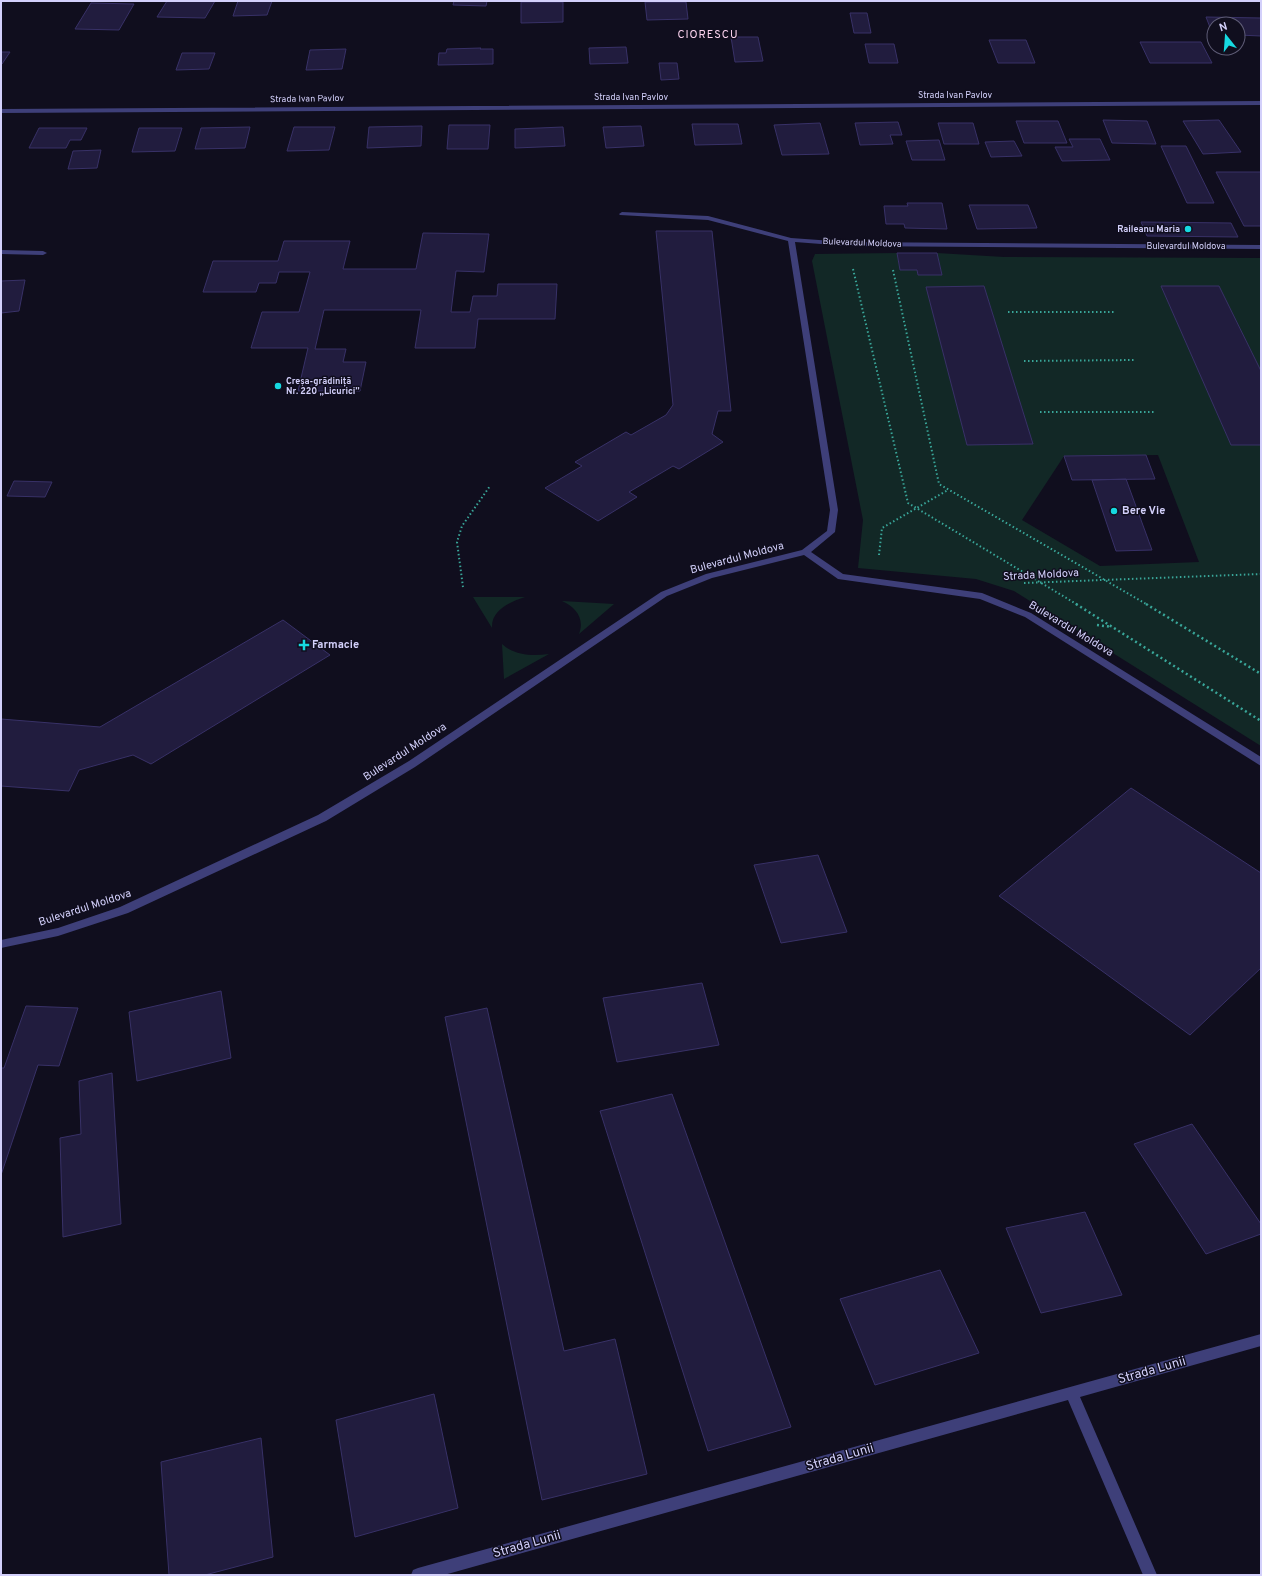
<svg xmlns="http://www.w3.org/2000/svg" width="1262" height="1576" viewBox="0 0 1262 1576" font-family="Overpass,sans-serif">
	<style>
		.green { fill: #122826; fill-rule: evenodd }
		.building { fill: #211c3e; stroke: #383167 }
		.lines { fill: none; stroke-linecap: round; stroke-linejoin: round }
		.path-far1 { stroke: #39a699; stroke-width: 2; stroke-dasharray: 1.5 2.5; stroke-linecap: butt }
		.path { stroke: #39a699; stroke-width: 2.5; stroke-dasharray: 2 3; stroke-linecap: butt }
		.minor { fill: #3e3f79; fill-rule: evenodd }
		.poi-dot { fill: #16d9e1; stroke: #100e1e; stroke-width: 1.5 }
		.labels { text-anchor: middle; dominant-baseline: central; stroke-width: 3; stroke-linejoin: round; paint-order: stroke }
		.far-street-label { font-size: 9px; fill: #d3d0fb; stroke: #100e1e }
		.far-poi-label { font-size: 9px; font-weight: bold; fill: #d3d0fb; stroke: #100e1e; text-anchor: end }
		.far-quarter-label { font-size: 11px; letter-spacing: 1px; fill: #fbd2ee; stroke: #100e1e }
		.poi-label { font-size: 11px; font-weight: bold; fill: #d3d0fb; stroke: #100e1e; text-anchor: start }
		.street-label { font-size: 11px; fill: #d3d0fb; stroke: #100e1e }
		.near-street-label { font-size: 13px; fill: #d3d0fb; stroke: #100e1e }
	</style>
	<rect width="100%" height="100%" fill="#100e1e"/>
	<path class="green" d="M897,253L900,270H917L918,275H942L937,253L1004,257L1261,258V746L1014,591L976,579L858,568L863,520L812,261L815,254ZM1158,455L1199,562L1100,566L1022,520L1064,456Z
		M473,597H525C510,602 491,610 492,628Z
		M562,601L614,604L579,634C585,619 576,607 562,601Z
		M502,644C515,656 533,656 549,654L504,679Z"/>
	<path class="building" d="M167,1H215L205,18L157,17Z
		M238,1H272L267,15L233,16Z
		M454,1H487L486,6L453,5Z
		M521,2H563V22L521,23Z
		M645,2H686L688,19L647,20Z
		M91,3L134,4L119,30L75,29Z
		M850,13H867L871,33H854Z
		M1206,17L1261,18V36L1238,35V24H1214L1213,35Z
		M731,37H758L763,61L735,62Z
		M989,40H1026L1035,63H998Z
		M1140,42H1201L1212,63H1150Z
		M865,44H894L898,63H869Z
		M626,47L628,63L590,64L589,48Z
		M481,48L480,49H493V64L438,65L439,53H446L447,49Z
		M346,49L342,69L306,70L310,50Z
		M1,52H10L2,64H1Z
		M182,53H215L209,69L176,70Z
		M659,63H677L679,79L661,80Z
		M1103,120L1147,121L1156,144L1112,143Z
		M1219,120L1241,152L1203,154L1183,121Z
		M1016,121H1058L1067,143H1024Z
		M898,122L902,135H890L893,144L860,145L855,123Z
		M820,123L829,154L782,155L774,125Z
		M938,123H973L979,144H944Z
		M692,124H738L742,144L695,145Z
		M449,125H490L488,149H447Z
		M422,126L421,146L367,148L369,127Z
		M641,126L644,146L606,148L603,127Z
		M250,127L245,148L195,149L201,128Z
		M294,127H335L329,150L287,151Z
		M563,127L565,146L515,148V129Z
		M39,128H87L81,140H70L66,148H29Z
		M139,128H182L175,151L132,152Z
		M1069,139H1100L1110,160L1062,161L1055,147H1073Z
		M939,140L945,160H912L906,141Z
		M1014,141L1022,156L991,157L985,142Z
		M1161,146H1186L1214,203H1187Z
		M101,150L97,168L68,169L73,151Z
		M1216,172H1261V226H1244Z
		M907,203H942L947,229L905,228L904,224H886L884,206H908Z
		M969,205H1028L1037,228L977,229Z
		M1141,222L1231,223L1238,237L1147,236Z
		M656,231H712L731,411H718L712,434L723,442L679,469L673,466L629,492L637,497L598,521L545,488L582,466L575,462L626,432L631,435L666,415L673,405Z
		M423,233L489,234L484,272L456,271L451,312H470L473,296H497L498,284H557L555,319H478L475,348H415L421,310H324L315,349H346L343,362H366L360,391H298L308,348H251L262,312H299L310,272H279L276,283H259L256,292H203L213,261H278L284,241H350L343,269H416Z
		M897,253H937L942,275H918L917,270H900Z
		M25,280L19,311L1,313V281Z
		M984,286L1033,444L967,445L926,287Z
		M1161,286H1219L1261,371V445H1231Z
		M1146,455L1155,479L1072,480L1064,456Z
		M1126,479L1152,550L1116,551L1092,480Z
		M14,481L52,482L45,497L7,496Z
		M283,620L330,655L151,764L133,755L79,770L69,791L1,786V719L100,727Z
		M1131,788L1261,873V968L1190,1035L999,896Z
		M818,855L847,932L781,943L754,865Z
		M702,983L719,1045L617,1062L603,998Z
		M221,991L231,1058L137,1081L129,1012Z
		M26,1006L78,1008L59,1066L38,1065L1,1175V1068H4Z
		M487,1008L564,1351L615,1339L647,1474L542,1500L445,1017Z
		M112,1073L121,1224L63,1237L60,1138L81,1134L79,1081Z
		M672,1094L791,1427L708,1451L600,1111Z
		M1192,1124L1261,1224V1234L1206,1254L1134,1144Z
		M1085,1212L1122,1295L1041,1313L1006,1228Z
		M940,1270L979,1353L875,1385L840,1299Z
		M434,1394L458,1508L355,1537L336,1420Z
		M261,1438L273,1557L205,1575H169L161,1462Z"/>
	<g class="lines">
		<path class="path-far1" d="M853,269L908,503L1078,605
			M893,270L939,484L1148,605
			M1008,312H1114
			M1024,361L1134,360
			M1040,412H1155
			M879,555L882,528L948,490
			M1024,583L1261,574
			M463,587L457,542L462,526L490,486"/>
		<path class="path" d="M1076,604L1261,721
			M1146,604L1261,674
			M1097,625L1112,627"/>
		<path class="minor" d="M1261,101V105L1,113V109Z
			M622,212L708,216L791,238L847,242L1261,245V249L847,246L795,242L838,510L835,532L811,552L843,574L982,593L1031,613L1261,757V766L1025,617L980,599L838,579L804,555L712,578L667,596L415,767L326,821L128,913L58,936L1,948V940L58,928L120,907L318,815L409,761L661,592L706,574L802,550L827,531L830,510L788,241L708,220L620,215L619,214Z
			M1,250L43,251L47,253L43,255L1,254Z
			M1261,1334V1346L1080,1397L1157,1575H1143L1068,1400L444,1575H411L413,1570L418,1568Z"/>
	</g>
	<g class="poi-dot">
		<circle cx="1188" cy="229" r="4"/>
		<circle cx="278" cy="386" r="4"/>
		<circle cx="1114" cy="511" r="4"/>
		<path d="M302 639h4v4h4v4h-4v4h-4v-4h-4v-4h4z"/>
	</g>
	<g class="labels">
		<g class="far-street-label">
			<text x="955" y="95">Strada Ivan Pavlov</text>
			<text x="631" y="97">Strada Ivan Pavlov</text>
			<text transform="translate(307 99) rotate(-1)">Strada Ivan Pavlov</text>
			<text transform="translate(862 243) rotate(2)">Bulevardul Moldova</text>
			<text x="1186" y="246">Bulevardul Moldova</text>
		</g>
		<g class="far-poi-label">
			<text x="1180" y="229">Raileanu Maria</text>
			<text x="286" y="381" text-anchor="start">Creșa-grădiniță<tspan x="286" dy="10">Nr. 220 „Licurici”</tspan></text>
		</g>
		<g class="far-quarter-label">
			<text x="708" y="35">CIORESCU</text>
		</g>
		<g class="poi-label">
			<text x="1122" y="511">Bere Vie</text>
			<text x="312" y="645">Farmacie</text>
		</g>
		<g class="street-label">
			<text transform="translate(737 558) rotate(-15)">Bulevardul Moldova</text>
			<text transform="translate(1041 575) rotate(-3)">Strada Moldova</text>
			<text transform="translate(1071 629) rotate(31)">Bulevardul Moldova</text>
			<text transform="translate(405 752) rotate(-33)">Bulevardul Moldova</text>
			<text transform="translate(85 908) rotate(-18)">Bulevardul Moldova</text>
		</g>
		<g class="near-street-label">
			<text transform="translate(1152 1371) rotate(-16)">Strada Lunii</text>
			<text transform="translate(840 1458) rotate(-16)">Strada Lunii</text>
			<text transform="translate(527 1545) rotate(-16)">Strada Lunii</text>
		</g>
	</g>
	<rect width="1262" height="1576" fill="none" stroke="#d3d0fb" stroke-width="4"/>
	<g transform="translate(1226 36) rotate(343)"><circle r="19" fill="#100e1e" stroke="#5e5c76"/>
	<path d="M0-3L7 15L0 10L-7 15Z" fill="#16d9e1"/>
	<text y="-6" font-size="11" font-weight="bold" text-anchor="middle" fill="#d3d0fb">N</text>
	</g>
</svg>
